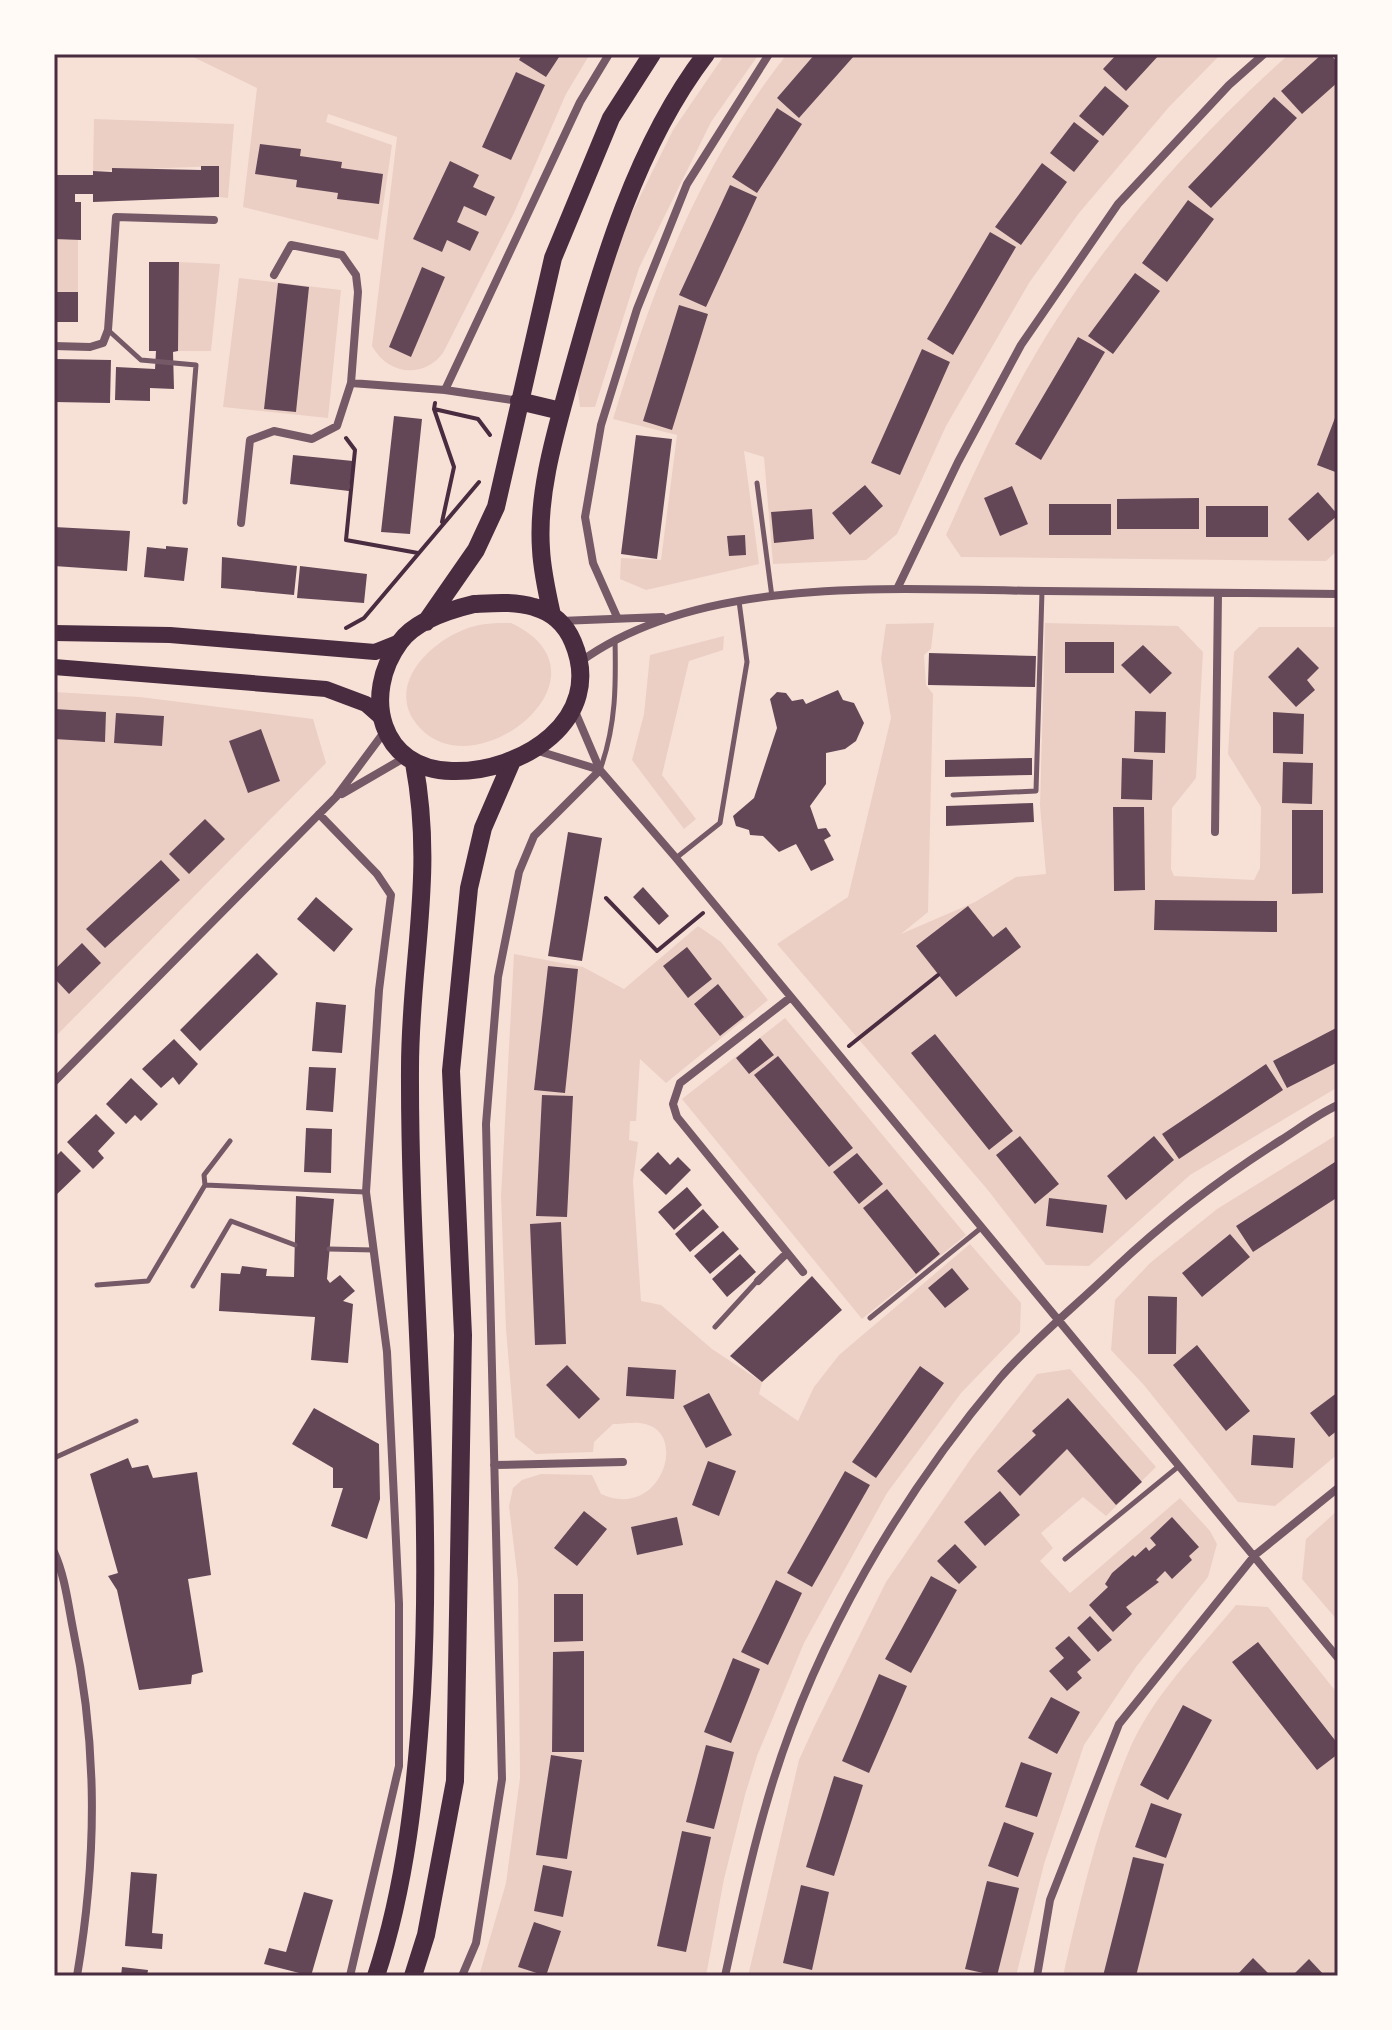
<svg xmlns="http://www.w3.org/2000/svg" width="1392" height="2030" viewBox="0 0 1392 2030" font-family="Cabin,sans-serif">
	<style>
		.green { fill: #ebcfc5 }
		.building { fill: #644757 }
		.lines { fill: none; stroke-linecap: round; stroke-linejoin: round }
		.path { stroke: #4a2c40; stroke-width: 4 }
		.service { stroke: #755966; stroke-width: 5 }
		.minor { stroke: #755966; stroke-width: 8 }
		.secondary { stroke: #4a2c40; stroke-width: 16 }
		.trunk { stroke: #4a2c40; stroke-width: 18 }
		.neatline { fill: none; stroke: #4a2c40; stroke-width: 3 }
	</style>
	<rect width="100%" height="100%" fill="#f7e1d7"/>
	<path class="green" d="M187,54H590L566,94L514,213L443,353C423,379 388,375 372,346L397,137L328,114L326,122L392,145L378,240L243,207L257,88Z
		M725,54H759L711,122L639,268L595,407H580L577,384L622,233L673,130Z
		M787,54H1221L1169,107L1079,213L1029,283L946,426L897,534L866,560L773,564L764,457L744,451L759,564L646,590L620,579L621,558L661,560L677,435L613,419C654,284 699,166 787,54Z
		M1289,54H1338V550L1326,561L961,557L946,535C979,461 1013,387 1057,319C1121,220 1203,132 1289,54Z
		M94,119L234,124L228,198L219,197V166L93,171Z
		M54,239H78V292H54Z
		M179,262L220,264L211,351H178Z
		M239,278L341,290L328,418L223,407Z
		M511,623C620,674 479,789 421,729C382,689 428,642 468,628C482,623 496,623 511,623Z
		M934,623L931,649L924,655L926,685L933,694L928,912L901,934L975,902L1016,877L1046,874L1040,806L1045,623L1178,626L1203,652L1196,778L1172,808L1171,869L1174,876L1254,880L1260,868L1261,807L1228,754L1234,652L1259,627H1338V1087L1190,1175L1089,1266L1046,1265L987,1189L777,944L848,897L891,718L881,659L886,624Z
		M724,636L723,650L689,661L662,775L696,819L684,829L632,760L644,714L650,655Z
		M54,692L140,697L313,719L326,763L54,1038Z
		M698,926L721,942L768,1000L666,1083L640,1059L636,1121H630L629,1140L638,1142L633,1181L641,1301L661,1305L712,1349L762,1382L759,1394L798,1421L814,1387L839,1355L970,1244L1021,1303L1020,1332L961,1393L887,1493L804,1643L757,1756L745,1795L724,1879L706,1976H479L506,1883L520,1778L518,1581L509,1506L513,1488L522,1480L541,1474L592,1475L601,1494C660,1521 689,1434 645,1424C635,1421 623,1424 613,1424L594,1442L593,1452L536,1454L515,1437L506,1329L501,1196L514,954L583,967L624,989Z
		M785,1018L966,1235L862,1319L682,1099Z
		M1338,1134V1454L1275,1506L1238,1502L1143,1384L1111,1350L1115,1300L1150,1263L1217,1209Z
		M1070,1369L1156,1467L1106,1516L1083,1497L1041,1533L1053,1548L1040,1561L1070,1593L1180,1498L1210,1531L1217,1544L1208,1577L1136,1667L1084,1745L1044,1864L1016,1976H748L799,1760L814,1727L886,1582L972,1457L1037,1374Z
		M1338,1510V1621L1302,1579L1306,1539Z
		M1236,1605L1268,1607L1338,1694V1976H1063C1080,1901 1098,1824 1128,1753C1151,1697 1198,1651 1236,1605Z"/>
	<path class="building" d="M522,54H561L546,77L519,60Z
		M815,54L854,56L799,118L777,98Z
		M1117,54H1160L1126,91L1103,69Z
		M1322,54H1330L1338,63V82L1302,114L1281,91Z
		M516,72L545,85L511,160L482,147Z
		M1105,86L1129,106L1103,136L1079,116Z
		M1274,97L1297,118L1211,208L1188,187Z
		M777,108L802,124L757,193L732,177Z
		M1074,122L1099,141L1074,172L1050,153Z
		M260,144L301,149L300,156L342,162L341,168L383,174L379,204L337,199L338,193L296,187L297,180L255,174Z
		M450,161L479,175L473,187L495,197L486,216L464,206L457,222L479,232L470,251L447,240L442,252L413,239Z
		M1042,163L1067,182L1021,245L995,227Z
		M201,166H219V197L93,202V194H75V202H81V240L54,239L55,175H93V171L112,172V168L201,170Z
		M730,185L757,197L706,307L679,295Z
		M1188,200L1214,219L1167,282L1142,263Z
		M990,232L1016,247L953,355L927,339Z
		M149,262H179L178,351L173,352L174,389L150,388V401L115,400L116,367L155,369L156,351H149Z
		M422,267L445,277L411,357L389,347Z
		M1135,273L1160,291L1113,354L1088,336Z
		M278,283L309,287L296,412L264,409Z
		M54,292H78V322H54Z
		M679,305L708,314L672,430L643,421Z
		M1078,337L1105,352L1041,460L1015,444Z
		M922,349L950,362L900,475L871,463Z
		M54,359L111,360L110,403L54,402Z
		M1338,410V473L1317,465Z
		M394,416L422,419L410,534L381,532Z
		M636,435L672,439L657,559L621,554Z
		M293,455L353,461L349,491L290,484Z
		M865,485L883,506L850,535L832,513Z
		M1012,486L1028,524L1000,536L984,498Z
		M1318,492L1338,515L1308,541L1288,519Z
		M1199,498V529H1117V499Z
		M1049,504H1111V535H1049Z
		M1206,506H1268V537H1206Z
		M812,509L814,539L774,543L771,512Z
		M54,527L130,531L127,571L54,566Z
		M745,535L746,555L729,556L727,536Z
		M166,546L188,548L184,581L144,577L147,547L166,549Z
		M222,557L297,566L294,595L221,588Z
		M300,566L367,574L364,603L297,598Z
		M1065,642H1114V673H1065Z
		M1143,645L1172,673L1150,694L1121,665Z
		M1298,647L1319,668L1307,680L1315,690L1296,707L1268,677Z
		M929,653L1036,656L1035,687L928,685Z
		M838,690L843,700L854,703L864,723L856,741L845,749L826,753V784L810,806L818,829L826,828L831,836L824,840L834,860L811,871L796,844L779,852L763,836L750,835L749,830L736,826L733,816L754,798L777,728L770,699L777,692L786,693L792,701L803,699L806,704Z
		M54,709L106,712L105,742L54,739Z
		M1135,711L1166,712L1165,753L1134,752Z
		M1273,712L1304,714L1303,754L1273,753Z
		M116,713L164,716L162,746L114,743Z
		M261,729L280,781L248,793L229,741Z
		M1032,758V775L945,777V760Z
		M1122,758L1153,760L1152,800L1121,799Z
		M1283,762L1313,763L1312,804L1282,803Z
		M1033,803L1034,822L946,826V806Z
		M1113,807H1144L1145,890L1114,891Z
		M1292,810H1323V893L1292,894Z
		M205,819L225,839L189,874L169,854Z
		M568,832L602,838L582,961L548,956Z
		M161,860L180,880L105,948L86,929Z
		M643,887L669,916L659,925L633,897Z
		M316,897L353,929L334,952L297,919Z
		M1155,900L1277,901V932L1154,930Z
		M968,906L993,937L1006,927L1021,947L956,997L916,946Z
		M82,943L101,963L69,994L54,978V970Z
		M687,947L712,979L688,998L663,966Z
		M257,953L278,974L200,1051L180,1030Z
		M548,966L578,969L565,1093L534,1090Z
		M718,984L744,1017L720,1036L694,1004Z
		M316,1002L346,1005L342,1053L312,1051Z
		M1338,1027V1062L1287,1088L1273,1061Z
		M935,1034L1013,1131L989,1150L911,1053Z
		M760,1038L774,1055L749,1074L736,1058Z
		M174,1039L198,1064L179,1085L173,1077L161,1088L142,1069Z
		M778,1056L853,1148L829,1167L754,1075Z
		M1266,1064L1283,1090L1179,1159L1162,1134Z
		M309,1067L336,1068L333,1112L306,1110Z
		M131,1078L158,1104L141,1121L135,1115L126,1124L106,1104Z
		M542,1095L573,1096L567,1217L536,1216Z
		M96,1114L115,1133L98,1151L104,1158L93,1169L67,1142Z
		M306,1128L332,1129L331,1173L304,1172Z
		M1020,1136L1059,1184L1035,1204L996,1155Z
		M1154,1136L1174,1160L1126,1200L1107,1176Z
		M61,1151L81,1171L54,1197V1158Z
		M658,1152L670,1165L678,1157L691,1170L666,1195L640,1170Z
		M857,1153L883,1184L859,1204L833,1172Z
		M1338,1160V1197L1253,1252L1236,1226Z
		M687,1187L702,1205L674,1230L658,1212Z
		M887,1189L940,1254L916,1274L863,1208Z
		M296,1196L334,1199L327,1279L330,1283L340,1275L355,1291L343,1301L353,1304L348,1363L311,1360L315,1317L219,1311L221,1273L240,1274L242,1266L267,1269L266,1276L294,1277Z
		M1049,1198L1107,1205L1103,1233L1046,1226Z
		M703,1209L719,1227L690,1252L675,1234Z
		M561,1222L566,1344L535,1345L530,1224Z
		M723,1231L739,1249L710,1274L694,1256Z
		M1230,1234L1250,1257L1202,1297L1182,1273Z
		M740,1254L756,1272L727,1297L712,1279Z
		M952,1268L969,1289L945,1308L928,1288Z
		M812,1276L842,1310L762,1382L730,1356Z
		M1148,1296L1177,1297L1176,1354H1148Z
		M1197,1345L1250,1411L1226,1431L1173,1365Z
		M567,1365L600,1399L579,1419L546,1385Z
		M920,1366L944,1383L876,1478L852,1462Z
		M628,1367L676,1370L674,1399L626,1396Z
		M1338,1392V1430L1329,1437L1310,1413Z
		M709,1393L732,1435L706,1448L683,1406Z
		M1068,1398L1142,1482L1116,1505L1067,1449L1020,1496L997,1471L1036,1435L1032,1431Z
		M314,1408L379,1444L380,1499L367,1539L331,1526L343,1488H333V1468L292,1444Z
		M1253,1435L1295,1438L1293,1468L1251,1465Z
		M128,1458L132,1468L148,1465L153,1478L197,1472L211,1575L188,1579L203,1672L192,1675L191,1684L139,1690L117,1590L108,1576L118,1573L90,1474Z
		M708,1461L736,1471L719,1516L692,1505Z
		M845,1471L870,1485L812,1587L787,1573Z
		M1000,1491L1020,1515L985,1546L964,1522Z
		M584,1511L607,1529L577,1566L554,1548Z
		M677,1517L683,1545L637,1555L631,1527Z
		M1172,1517L1199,1547L1189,1556L1192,1560L1172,1579L1165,1571L1156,1580L1159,1582L1126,1607L1132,1614L1113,1632L1089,1605L1108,1587L1105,1584L1112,1573L1133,1555L1135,1557L1146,1547L1149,1551L1156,1545L1150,1538Z
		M955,1544L977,1567L959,1584L937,1561Z
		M931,1576L957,1590L911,1673L885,1659Z
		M776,1580L802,1593L768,1665L741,1652Z
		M554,1594H583V1641L554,1642Z
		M1090,1616L1112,1640L1098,1652L1077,1628Z
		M1069,1636L1091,1660L1077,1672L1082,1678L1067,1691L1049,1671L1064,1658L1055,1648Z
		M1258,1642L1338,1744V1754L1317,1770L1232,1662Z
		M584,1651V1752H552L553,1652Z
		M733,1658L760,1669L731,1743L704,1732Z
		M879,1674L907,1686L869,1773L842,1761Z
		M1051,1697L1080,1712L1057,1754L1028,1738Z
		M1183,1705L1212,1720L1168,1800L1140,1785Z
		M706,1745L734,1752L714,1829L686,1822Z
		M551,1755L582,1760L567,1859L536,1855Z
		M1021,1762L1052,1773L1037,1817L1005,1807Z
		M834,1776L863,1785L834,1876L806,1867Z
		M1151,1803L1182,1814L1166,1858L1135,1847Z
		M1004,1822L1034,1833L1018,1877L988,1866Z
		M682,1831L711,1837L686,1952L657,1946Z
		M1133,1857L1164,1864L1136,1976H1103Z
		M543,1865L572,1871L563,1917L534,1911Z
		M131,1872L157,1874L152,1933L163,1934L162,1949L125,1946Z
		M987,1881L1019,1888L997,1976L965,1969Z
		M801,1885L829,1892L812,1970L783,1963Z
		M304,1892L333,1900L311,1976L264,1964L269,1948L286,1952Z
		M534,1922L561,1931L546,1976L518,1967Z
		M1253,1958L1271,1976H1236Z
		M1309,1959L1325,1976H1292Z
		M122,1967L148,1970L147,1976H121Z"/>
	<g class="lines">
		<path class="path" d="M435,403L434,409L478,419L490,435
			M434,409L454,467L442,522
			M346,438L355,450L346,540L418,553
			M346,628L364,618L479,482
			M606,898L657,951L703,913
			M849,1046L938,975"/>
		<path class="service" d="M108,330L141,360L196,365L185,502
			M757,483L772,597
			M601,767C616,724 616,685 615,639
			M953,795L1036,791L1042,591
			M676,858L720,823L747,662L739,601
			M205,1185L204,1175L230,1141
			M329,1249L374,1250
			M97,1285L148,1281L205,1185L365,1192
			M193,1286L231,1221L295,1245
			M870,1318L981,1228
			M715,1327L757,1281
			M54,1458L136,1421
			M1065,1559L1179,1466"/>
		<path class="minor" d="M274,275L291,245L342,255L356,275L358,292L351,383
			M54,346L90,347L103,343L108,330L116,217L214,220
			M445,390L580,102L609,54
			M241,523L250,440L274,431L312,439L337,426L351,383L445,390L519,401
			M898,587L958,462L1021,345L1118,204L1229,85L1264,54
			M617,617L593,563L585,517L601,425L637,309L687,184L769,54
			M560,621L662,617
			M580,662C702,573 901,590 1046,591C1143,592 1241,593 1338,594
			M574,709L600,770L676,858L1338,1658
			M535,750L600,770
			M342,794L404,758
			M319,814L377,874L391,895L379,990L366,1192L387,1352L399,1604V1766L350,1976
			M1215,832L1218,593
			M791,997L680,1083L673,1104L677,1117L803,1272
			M54,1082L336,797L385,731
			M758,1281L787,1253
			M494,1465L623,1462
			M54,1552C65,1576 68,1604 73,1629C98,1746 97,1858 77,1976
			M462,1976L476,1943L502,1779L486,1124L498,977L519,872L534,836L600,770
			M725,1976C739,1913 752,1850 771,1788C816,1639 900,1497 1000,1378C1034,1339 1077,1305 1114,1269C1166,1220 1221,1178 1281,1140C1300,1128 1318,1114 1338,1105
			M1037,1976L1050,1900L1119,1724L1255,1555L1338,1488"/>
		<path class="secondary" d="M54,633L170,635L375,652L400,642
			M54,667L326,689L366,704L383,719"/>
		<path class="trunk" d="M519,401L561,411
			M474,604C493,603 515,601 534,607C552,612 566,625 573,642C606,720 521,773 452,771C380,770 361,695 400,642C415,621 449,610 474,604Z
			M552,615C547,593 542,571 541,549C537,492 556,431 571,376C602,265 635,147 706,54
			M426,622L476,550L496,507L553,258L611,118L652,54
			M376,1976C406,1885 416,1788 422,1693C434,1484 409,1277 410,1068C410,961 435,874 414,763
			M413,1976L426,1935L455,1781L463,1335L451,1071L469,888L483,828L512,761"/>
	</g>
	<rect width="1392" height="2030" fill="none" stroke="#fffaf5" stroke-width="112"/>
	<rect x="56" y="56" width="1280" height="1918" class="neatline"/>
</svg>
